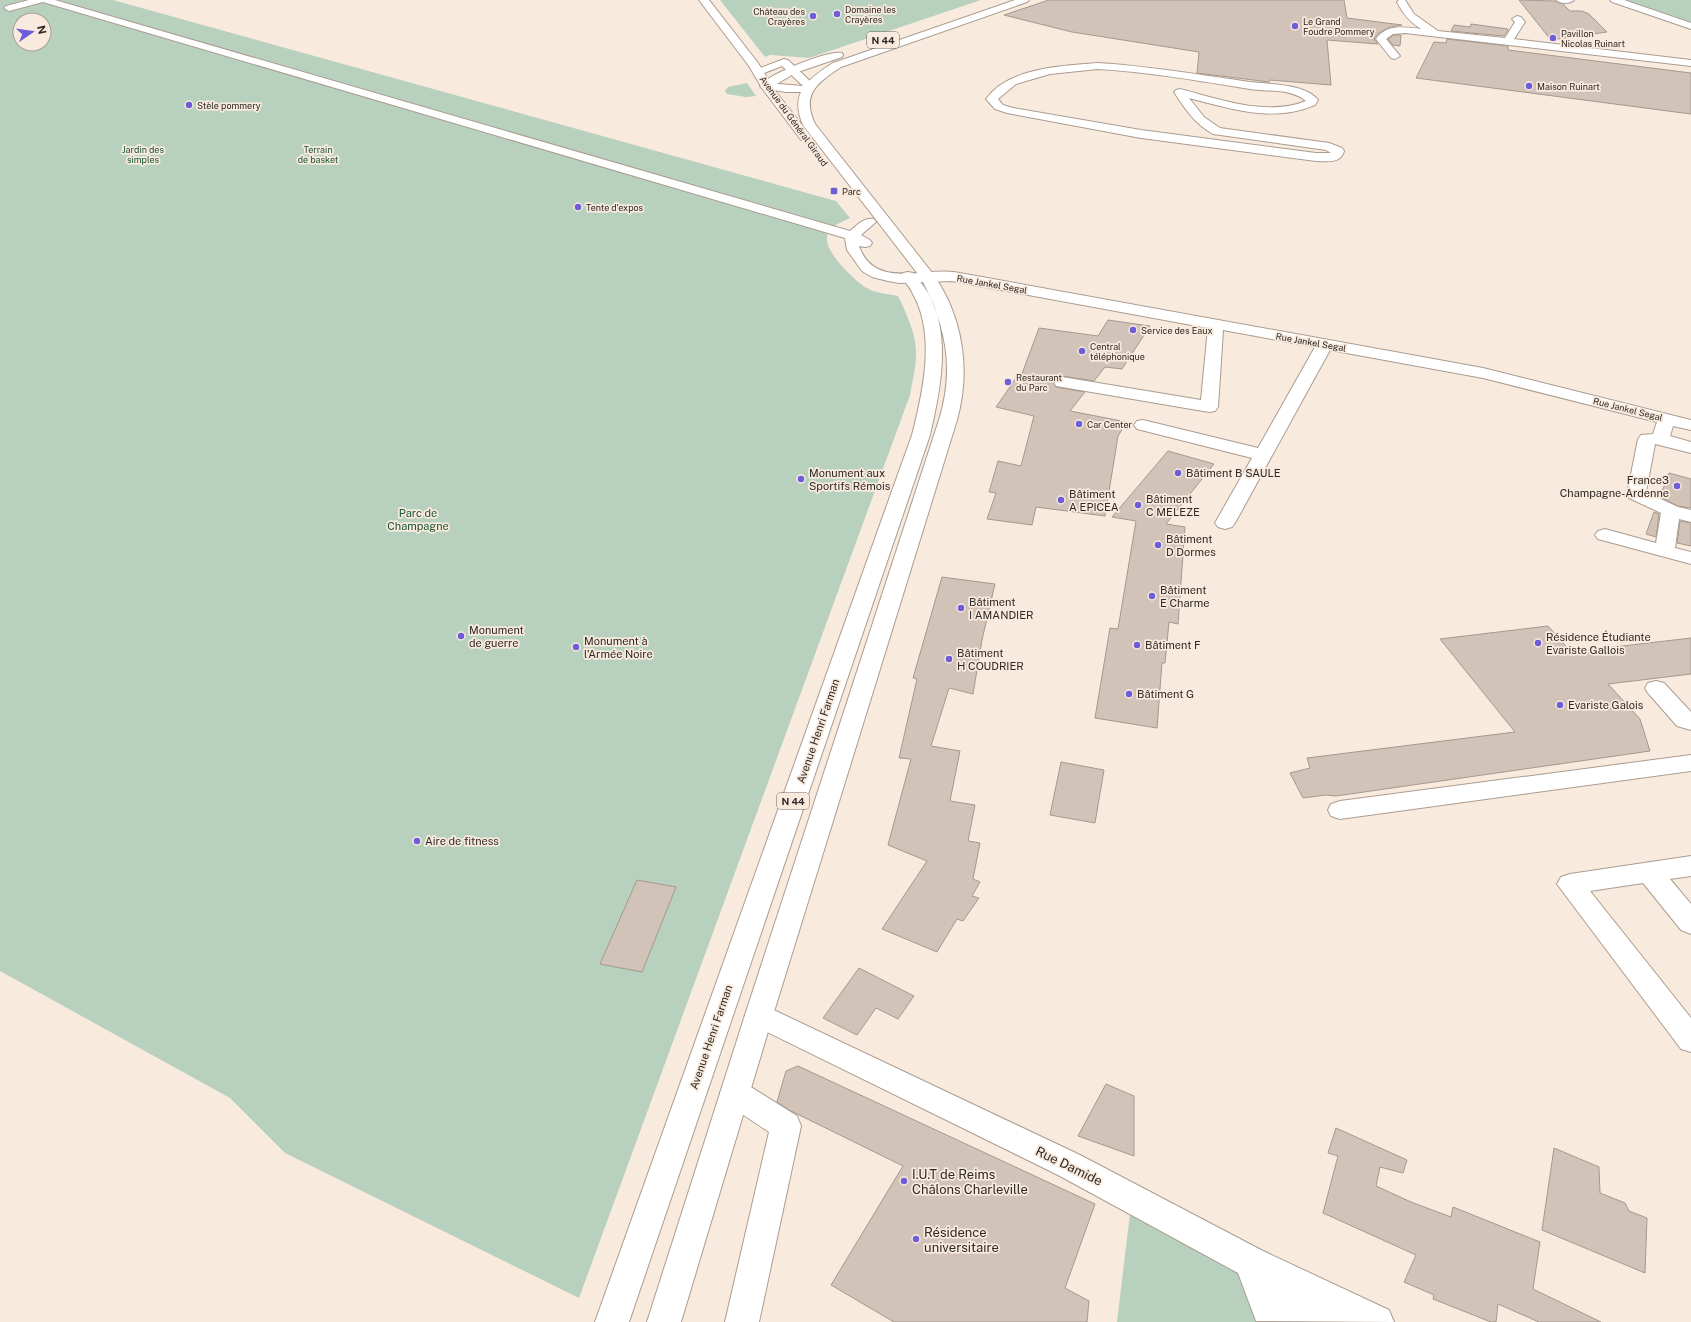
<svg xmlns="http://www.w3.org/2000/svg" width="1691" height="1322" viewBox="0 0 1691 1322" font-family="'Public Sans',sans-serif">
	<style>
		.green { fill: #b8d1bf; fill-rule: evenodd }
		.building { fill: #d1c3b7; stroke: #a6988c }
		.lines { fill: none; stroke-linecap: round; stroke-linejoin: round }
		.minor-casing { stroke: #aa9c90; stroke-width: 2 }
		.major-casing { stroke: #aa9c90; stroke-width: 2 }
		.minor { fill: #fff; fill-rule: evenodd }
		.major { fill: #fff; fill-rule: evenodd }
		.poi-dot { fill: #6d5dd7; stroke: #f9eade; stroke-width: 1.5 }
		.labels { text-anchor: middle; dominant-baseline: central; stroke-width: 3.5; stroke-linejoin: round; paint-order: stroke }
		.far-poi-label { font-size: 9px; fill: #2e2924; stroke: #f9eade; text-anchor: start }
		.far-street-label { font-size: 9px; fill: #2e2924; stroke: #f9eade }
		.far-park-label { font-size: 9px; fill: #185433; stroke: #f9eade }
		.shield { fill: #f9eade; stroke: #6b635c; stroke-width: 1 }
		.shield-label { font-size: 10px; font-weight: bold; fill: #2e2924 }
		.poi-label { font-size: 11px; fill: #2e2924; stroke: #f9eade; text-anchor: start }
		.park-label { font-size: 11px; fill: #185433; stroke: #f9eade }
		.street-label { font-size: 11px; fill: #2e2924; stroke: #f9eade }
		.near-street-label { font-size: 13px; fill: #2e2924; stroke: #f9eade }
		.near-poi-label { font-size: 13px; fill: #2e2924; stroke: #f9eade; text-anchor: start }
	</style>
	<rect width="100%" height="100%" fill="#f9eade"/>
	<path class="green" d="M0,0H113L836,201L850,218C844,221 833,225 829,231C818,247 853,279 865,287C874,293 888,294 898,296C906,312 917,336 916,355C916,368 912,382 910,395L579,1298L285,1153L230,1098L0,971ZM20,20H44V44H20Z
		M720,0H981L809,58L770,55L765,57Z
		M1623,0H1691V23Z
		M747,83L756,96L746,97L727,94L725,91L728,87Z
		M1132,1197L1345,1306L1351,1322H1117Z"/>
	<path class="building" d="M1049,0H1344L1347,18L1402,25L1390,27L1379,33L1374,39L1378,44L1327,40L1331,85L1270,80L1269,82L1197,73L1199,52L1072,32L1004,15Z
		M1519,0L1555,1L1563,4L1570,11H1582L1589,14L1607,32L1551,40Z
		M1471,24L1508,29V30L1504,36L1451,31L1454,25L1470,27Z
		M1394,35H1401L1400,46L1393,45L1388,39Z
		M1447,39L1508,46V50L1691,73V114L1416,78L1434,42L1446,43Z
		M1108,320L1150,326L1122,369L1105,367L1094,381L1062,376L1056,377L1053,381L1056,387L1085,392L1070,411L1127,422L1118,436L1105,516L1036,507L1032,525L987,519L996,493L989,492L998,461L1021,466L1034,416L996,407L1016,378L1020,379L1039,328L1098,336Z
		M1168,451L1214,464L1166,524L1185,527L1178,624L1169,622L1165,663H1162L1157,728L1095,718L1110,628L1118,629L1136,521L1112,517Z
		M1669,473L1691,479V508L1678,506L1660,497Z
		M1654,512L1659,514L1656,537L1646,534Z
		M1680,521L1691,523V546L1677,543Z
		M942,577L995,584L982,640L973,694L949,688L931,746L960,751L950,801L975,805L968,841L980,843L973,879L980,882L972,896L979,898L963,921L957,919L937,952L882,929L927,861L888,845L911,759L899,758L917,679L913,678Z
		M1548,626L1571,652L1691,638V674L1608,684L1640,719L1650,751L1336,796L1326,795L1303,798L1290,773L1310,768L1307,758L1515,732L1440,639Z
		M1061,762L1104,770L1095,823L1050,815Z
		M637,880L676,887L642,972L600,964Z
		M859,968L914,996L898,1019L876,1008L857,1035L823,1018Z
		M798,1066L1095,1204L1065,1288L1089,1301L1087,1322H894L831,1285L903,1166L789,1110L777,1102L786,1071Z
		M1106,1084L1134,1096V1156L1078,1136Z
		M1336,1128L1407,1160L1403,1173L1380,1167L1376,1186L1411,1202L1451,1217L1453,1207L1540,1242L1533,1289L1601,1322H1539L1498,1304L1496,1322H1491L1433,1299L1434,1295L1404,1282L1416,1255L1323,1213L1338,1156L1328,1153Z
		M1554,1148L1599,1167L1600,1193L1625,1203L1629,1211L1647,1218L1645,1273L1542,1230Z"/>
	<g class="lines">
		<g class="minor-casing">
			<path id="minor" d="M29,0H55L850,231C857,225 864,217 874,219L876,222L861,235L870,240L872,243L870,246L865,247L859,246C874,289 922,268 954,272L1483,368L1691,420V430L1673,426L1670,436L1691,442V453L1655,444L1646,492L1678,507L1691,510V522L1679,519L1675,548L1691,552V564L1598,539L1595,535L1598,531L1605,529L1656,543L1661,513L1629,498L1627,494L1638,439L1641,435L1653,434L1657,422L1483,378L1330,350L1235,523L1232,527L1225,529L1218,527L1215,523L1252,458L1137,429L1134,425L1137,421L1143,420L1258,448L1315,347L1223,330L1218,407L1215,411L1209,412L1056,386L1054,382L1056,378L1062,377L1201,400L1208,328L952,281L899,283L888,281L872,277L862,271L847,250L845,238L43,2L9,11L4,8L6,6Z
				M1399,0H1405L1414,14L1438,31L1505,38L1515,22L1512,19L1517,16L1521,17L1525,22L1514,39L1691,60V66L1405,33L1393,34L1386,39L1400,56L1395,59L1391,58L1376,39C1386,24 1405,27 1421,29C1410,22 1403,14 1397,2Z
				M1556,0H1574C1570,4 1560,4 1556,0Z
				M1610,0H1624L1691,23V29L1612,2Z
				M784,59L788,60L813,84L815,86L811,92H786L762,88L760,86L766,83L803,86L782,66L759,75L754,72L755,70Z
				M1098,63C1147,66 1195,74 1243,81C1261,84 1280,83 1297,88C1305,90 1313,94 1318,100L1315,105C1272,123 1232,109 1189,98L1204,117L1220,128L1329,143L1342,148L1344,151C1341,164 1326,161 1316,161L1141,138L1007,113L995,109L986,99C1009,67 1063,66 1098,63ZM1098,69C1149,72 1200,81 1250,89C1269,92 1290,88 1306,101C1266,117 1220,99 1180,89L1176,90L1174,92C1185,109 1195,124 1213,134L1326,150L1331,153H1316L1141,130L1013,108L1003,105L998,99L1016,84L1050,74Z
				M1656,681L1664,683L1691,712V730L1677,726L1648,693L1645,688L1648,683Z
				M1691,755V771L1340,819L1331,816L1328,810L1331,804L1340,801Z
				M1691,856V876L1670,879L1691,904V934L1681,930L1643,883L1590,891L1691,1018V1052L1681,1049L1557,884L1561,877L1570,874Z
				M759,1003L1080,1155L1263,1251L1389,1310L1394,1322L1256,1321L1238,1273L1058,1175L749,1023L745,1015L749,1007Z
				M735,1080L746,1084L797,1116L801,1126L759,1322H725L769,1132L724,1102L720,1093L724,1084Z"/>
		</g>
		<g class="major-casing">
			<path id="major" d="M699,0H709L758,63L768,79C779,71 829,50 842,53L843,55L842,57L795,73L772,87L809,134L811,137L809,140H801L762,88L749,66Z
				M1015,0H1029L1027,2L841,67C817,83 801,94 815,124L933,274C963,317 971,370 957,420L773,1015L681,1322H647L745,1015L939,420C955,368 946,326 921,278L803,125C789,93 808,79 833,63Z
				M908,272L913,273C918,279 924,286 928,293C952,334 940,392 930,435L629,1322H595L912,435C923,392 936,335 913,294C910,287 905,282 901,276L903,273Z"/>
		</g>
		<use href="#minor" class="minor"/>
		<use href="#major" class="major"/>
	</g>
	<g class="poi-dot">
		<circle cx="837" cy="14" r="4"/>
		<circle cx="813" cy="16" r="4"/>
		<circle cx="1295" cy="26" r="4"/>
		<circle cx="1553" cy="38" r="4"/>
		<circle cx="1529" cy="86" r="4"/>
		<circle cx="189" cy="105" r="4"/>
		<rect x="830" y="187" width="8" height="8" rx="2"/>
		<circle cx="578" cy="207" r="4"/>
		<circle cx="1133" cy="330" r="4"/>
		<circle cx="1082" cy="351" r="4"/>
		<circle cx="1008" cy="382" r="4"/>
		<circle cx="1079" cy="424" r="4"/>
		<circle cx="1178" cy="473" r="4"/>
		<circle cx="801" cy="479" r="4"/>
		<circle cx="1677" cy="486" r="4"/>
		<circle cx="1061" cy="500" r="4"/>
		<circle cx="1138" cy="505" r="4"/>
		<circle cx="1158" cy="545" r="4"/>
		<circle cx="1152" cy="596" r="4"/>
		<circle cx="961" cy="608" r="4"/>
		<circle cx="461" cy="636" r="4"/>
		<circle cx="1538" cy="643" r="4"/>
		<circle cx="1137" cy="645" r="4"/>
		<circle cx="576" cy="647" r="4"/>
		<circle cx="949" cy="659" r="4"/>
		<circle cx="1129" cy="694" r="4"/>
		<circle cx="1560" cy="705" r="4"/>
		<circle cx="417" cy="841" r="4"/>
		<circle cx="904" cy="1181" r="4"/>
		<circle cx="916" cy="1239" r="4"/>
	</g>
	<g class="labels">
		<g class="far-poi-label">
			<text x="845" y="9">Domaine les<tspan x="845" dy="10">Crayères</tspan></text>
			<text x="805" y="11" text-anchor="end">Château des<tspan x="805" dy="10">Crayères</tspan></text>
			<text x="1303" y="21">Le Grand<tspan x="1303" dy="10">Foudre Pommery</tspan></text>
			<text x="1561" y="33">Pavillon<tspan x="1561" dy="10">Nicolas Ruinart</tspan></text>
			<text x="1537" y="86">Maison Ruinart</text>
			<text x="197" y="105">Stèle pommery</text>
			<text x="842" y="191">Parc</text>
			<text x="586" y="207">Tente d'expos</text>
			<text x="1141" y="330">Service des Eaux</text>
			<text x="1090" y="346">Central<tspan x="1090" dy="10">téléphonique</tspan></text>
			<text x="1016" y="377">Restaurant<tspan x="1016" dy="10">du Parc</tspan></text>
			<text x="1087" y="424">Car Center</text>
		</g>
		<g class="far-street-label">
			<text transform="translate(794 121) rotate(54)">Avenue du Général Giraud</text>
			<text transform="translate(992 284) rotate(10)">Rue Jankel Segal</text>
			<text transform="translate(1311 342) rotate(10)">Rue Jankel Segal</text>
			<text transform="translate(1628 409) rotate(14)">Rue Jankel Segal</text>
		</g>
		<g class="far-park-label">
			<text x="143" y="149">Jardin des<tspan x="143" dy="10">simples</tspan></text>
			<text x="318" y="149">Terrain<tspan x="318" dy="10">de basket</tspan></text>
		</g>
		<g class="shield">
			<rect x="867" y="32" width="32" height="16" rx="3"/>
			<rect x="777" y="793" width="32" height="16" rx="3"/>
		</g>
		<g class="shield-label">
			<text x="883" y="40">N 44</text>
			<text x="793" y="801">N 44</text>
		</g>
		<g class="poi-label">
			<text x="809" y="473">Monument aux<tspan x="809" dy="13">Sportifs Rémois</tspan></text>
			<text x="1186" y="473">Bâtiment B SAULE</text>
			<text x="1669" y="480" text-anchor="end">France3<tspan x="1669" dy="13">Champagne-Ardenne</tspan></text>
			<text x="1069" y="494">Bâtiment<tspan x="1069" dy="13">A EPICEA</tspan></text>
			<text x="1146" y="499">Bâtiment<tspan x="1146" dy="13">C MELEZE</tspan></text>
			<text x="1166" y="539">Bâtiment<tspan x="1166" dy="13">D Dormes</tspan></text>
			<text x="1160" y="590">Bâtiment<tspan x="1160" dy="13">E Charme</tspan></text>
			<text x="969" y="602">Bâtiment<tspan x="969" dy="13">I AMANDIER</tspan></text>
			<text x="469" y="630">Monument<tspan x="469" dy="13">de guerre</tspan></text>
			<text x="1546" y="637">Résidence Étudiante<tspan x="1546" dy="13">Evariste Gallois</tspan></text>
			<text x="584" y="641">Monument à<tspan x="584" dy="13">l’Armée Noire</tspan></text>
			<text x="1145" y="645">Bâtiment F</text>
			<text x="957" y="653">Bâtiment<tspan x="957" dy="13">H COUDRIER</tspan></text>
			<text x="1137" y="694">Bâtiment G</text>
			<text x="1568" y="705">Evariste Galois</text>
			<text x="425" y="841">Aire de fitness</text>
		</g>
		<g class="park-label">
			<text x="418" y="513">Parc de<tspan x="418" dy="13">Champagne</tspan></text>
		</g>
		<g class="street-label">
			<text transform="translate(818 731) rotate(-71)">Avenue Henri Farman</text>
			<text transform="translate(711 1037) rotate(-71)">Avenue Henri Farman</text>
		</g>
		<g class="near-street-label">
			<text transform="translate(1069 1166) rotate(26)">Rue Damide</text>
		</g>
		<g class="near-poi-label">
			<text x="912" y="1174">I.U.T de Reims<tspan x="912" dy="15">Châlons Charleville</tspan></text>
			<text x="924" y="1232">Résidence<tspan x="924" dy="15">universitaire</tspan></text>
		</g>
	</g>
	<g transform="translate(32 32) rotate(77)"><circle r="19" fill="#f9eade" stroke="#a89d94"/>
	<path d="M0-3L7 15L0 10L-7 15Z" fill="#6d5dd7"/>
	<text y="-6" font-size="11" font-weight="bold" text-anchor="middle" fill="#2e2924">N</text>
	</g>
</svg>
